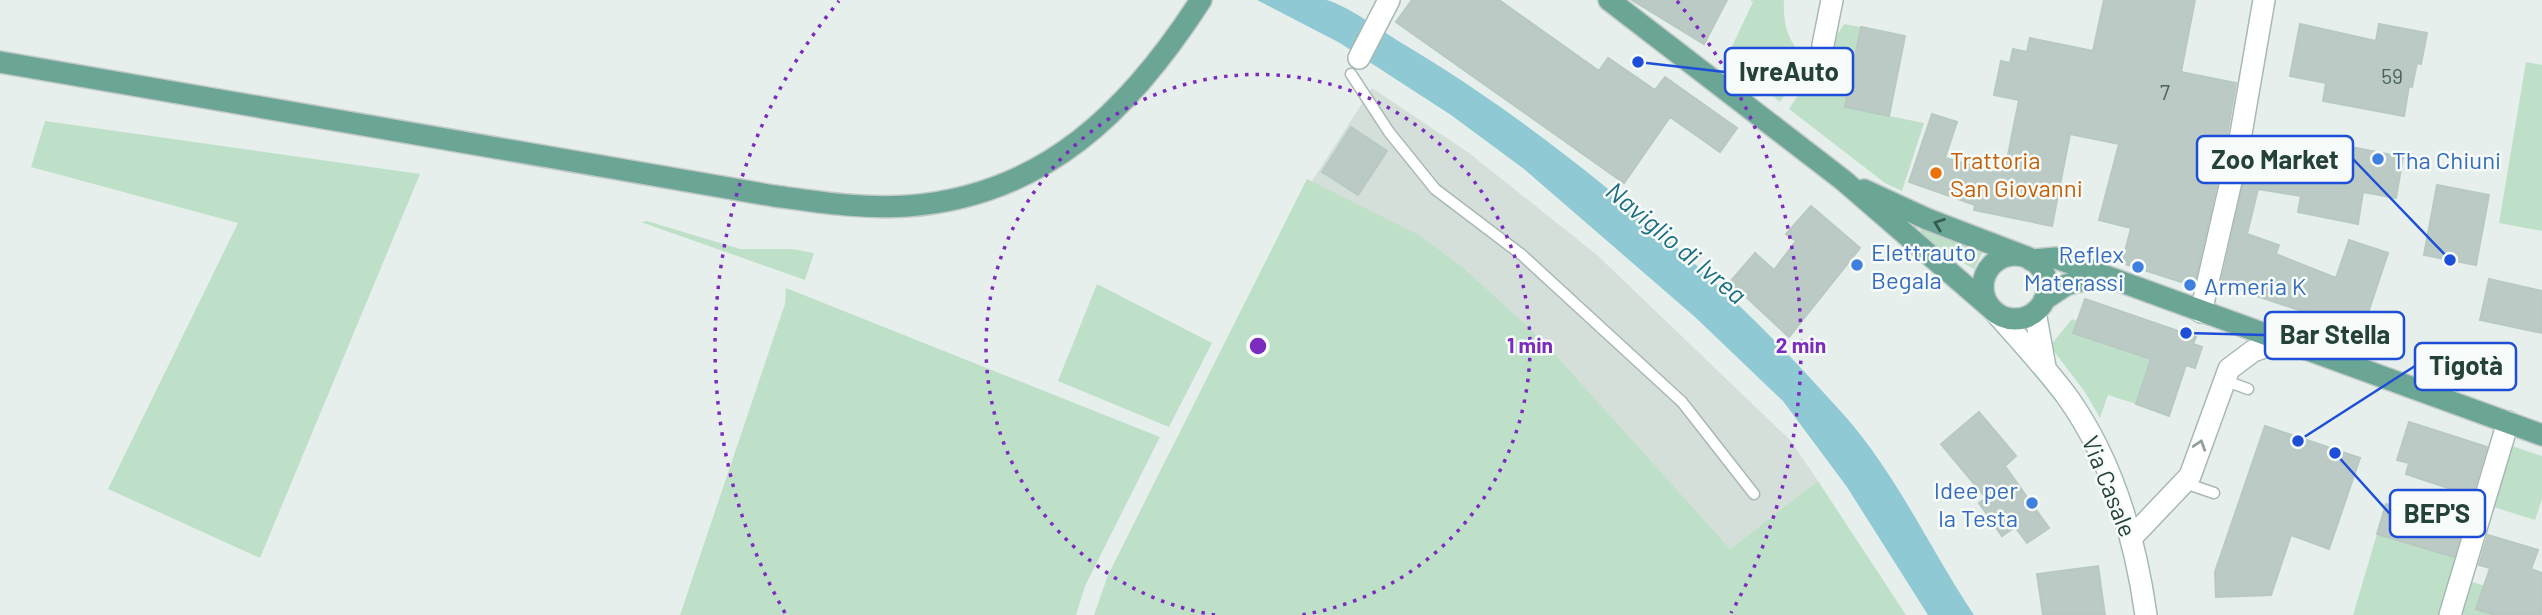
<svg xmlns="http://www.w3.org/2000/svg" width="2542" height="615" viewBox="0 0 2542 615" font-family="Barlow,sans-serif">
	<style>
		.built { fill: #d4dfda }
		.green { fill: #bfe0c8 }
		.water { fill: #8ec9d4 }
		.building { fill: #bbcac4; stroke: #b8c9c2; stroke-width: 2 }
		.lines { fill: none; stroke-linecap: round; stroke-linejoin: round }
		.lane-casing { stroke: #a8b8b2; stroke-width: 13 }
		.street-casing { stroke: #a8b8b2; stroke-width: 24 }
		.secondary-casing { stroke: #a4bbb3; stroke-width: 24 }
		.primary-casing { stroke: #c2cac8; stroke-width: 24 }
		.lane { stroke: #fff; stroke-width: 10 }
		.street { stroke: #fff; stroke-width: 21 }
		.secondary { stroke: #fff; stroke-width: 21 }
		.primary { stroke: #6aa596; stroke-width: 21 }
		.oneway { stroke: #365b51 }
		.oneway2 { stroke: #92a09c }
		.ring { fill: none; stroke: #7b2cbf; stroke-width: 3.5; stroke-dasharray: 3.5 7 }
		.shop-dot { fill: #3f7fe0; stroke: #f7fbf9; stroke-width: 2.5 }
		.food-dot { fill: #e8710a; stroke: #f7fbf9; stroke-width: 2.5 }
		.labels { text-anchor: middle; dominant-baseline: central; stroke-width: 5; stroke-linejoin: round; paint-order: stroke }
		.number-label { font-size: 21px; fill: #4a645c }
		.food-label { font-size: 24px; fill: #c56008; stroke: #f7fbf9; text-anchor: start }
		.shop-label { font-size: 24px; fill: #366cbe; stroke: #f7fbf9; text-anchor: start }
		.street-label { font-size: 24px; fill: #24423a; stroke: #f7fbf9 }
		.water-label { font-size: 26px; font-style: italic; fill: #1c6f80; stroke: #f7fbf9 }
		.centre { fill: #7b2cbf; stroke: #f7fbf9; stroke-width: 3.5 }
		.ring-label { font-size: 21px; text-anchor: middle; font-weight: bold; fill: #7b2cbf; stroke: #f7fbf9; stroke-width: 5; stroke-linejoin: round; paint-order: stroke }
		.leader { fill: none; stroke: #1d4ed8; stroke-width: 2.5 }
		.callout-dot { fill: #1d4ed8; stroke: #f7fbf9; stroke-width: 2.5 }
		.callout { fill: #f7fbf9; stroke: #1d4ed8; stroke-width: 2.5 }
		.callout-label { font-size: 26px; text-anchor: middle; font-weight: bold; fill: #24423a }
	</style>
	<rect width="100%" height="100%" fill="#e6efeb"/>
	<path class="built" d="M1372,88L1469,153L1597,255L1790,440L1818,481L1730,549L1722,543L1312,181Z"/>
	<path class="green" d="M1750,0H1784C1783,25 1788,45 1809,60L1780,102L1726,59L1753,2Z
		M1844,24L1861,27L1845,107L1924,123L1902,191L1885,183L1789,109Z
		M2526,62L2542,65V231L2499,223Z
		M45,121L420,174L260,558L108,489L238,223L31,167Z
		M1307,179L1419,235L1461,266L1541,339L1730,549L1818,481L1906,615H1094L1108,575Z
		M647,221L740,249H792L814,253L805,280L641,222Z
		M1923,226L1985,247L1974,269L1918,237Z
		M1097,284L1212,343L1169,427L1058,381Z
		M786,288L1160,437L1085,586L1076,615H680L785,304Z
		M2072,319L2077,321L2074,333L2151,359L2136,404L2108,395L2100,418L2085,392L2050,346Z
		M2506,444L2542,456V499L2535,520L2487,505Z
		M2377,534L2459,559L2443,615H2353Z
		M2465,579L2484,586L2476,609L2495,615H2453Z"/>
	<path class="water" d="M1257,0C1279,0 1305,0 1326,0C1343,3 1384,32 1400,42C1559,136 1722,277 1844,415C1897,475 1930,549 1974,615H1928L1847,487L1783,401L1695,317L1524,169L1451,115L1340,43Z"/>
	<path class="building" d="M1412,0H1499L1599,71L1608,58L1655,90L1665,77L1737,128L1720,152L1670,117L1624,183L1396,22Z
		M1632,0H1727L1704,44Z
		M2104,0H2195L2181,72L2236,83L2225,148L2194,286L2122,263L2131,228L2099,220L2119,144L2070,134L2052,226L1974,210L1975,205L1909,182L1932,114L1957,122L1945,158L1995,172L1997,164L2006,165L2019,100L1994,95L2001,61L2010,63L2013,49L2027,52L2030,38L2093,51Z
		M2300,24L2376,41L2379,24L2427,33L2421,64L2417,63L2412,87L2409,86L2404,116L2323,101L2326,83L2290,76Z
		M1861,27L1905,36L1889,116L1845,107Z
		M1351,127L1387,151L1358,195L1322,172Z
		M2351,147L2403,157L2396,198L2363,192L2358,224L2298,212L2301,196L2258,189L2247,234L2279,245L2276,254L2336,278L2349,240L2388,253L2362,331L2221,284L2248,164L2344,180Z
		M2437,185L2489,195L2476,265L2424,255Z
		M1811,206L1860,248L1789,337L1730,282L1755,253L1774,270L1796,241L1786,234Z
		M2489,279L2542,291V333L2480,320Z
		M2085,299L2196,337L2193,344L2202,347L2195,368L2186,365L2169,416L2136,404L2151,359L2073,333Z
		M1979,412L2016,456L2005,466L2049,528L2027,543L2015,527L2002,536L1979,503L1986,498L1941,444Z
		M2409,422L2487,447L2472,496L2406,474L2409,463L2397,460Z
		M2265,426L2360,458L2329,549L2291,535L2271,595L2216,597L2215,572Z
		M2386,504L2463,528L2454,557L2377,534Z
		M2488,535L2538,550L2531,569L2542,573V615H2495L2476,609L2490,568L2479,565Z
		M2098,566L2105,615H2043L2037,574Z"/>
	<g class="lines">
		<g class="lane-casing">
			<path id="lane" d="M1351,74L1389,132L1435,189L1522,255L1682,402L1754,494
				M2223,380L2248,389
				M2185,483L2214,493"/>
		</g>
		<g class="street-casing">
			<path id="street" d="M1823,45L1832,0
				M1359,58L1389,0
				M2201,312L2238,151L2264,0
				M2132,537L2190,476L2229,369L2253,351L2282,341
				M2450,615L2508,422"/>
		</g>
		<g class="secondary-casing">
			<path id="secondary" d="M2035,312L2045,367
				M1996,313C2020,340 2044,366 2066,395C2113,460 2135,537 2146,615"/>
		</g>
		<g class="primary-casing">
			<path id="primary" d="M1609,0L1843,180L1992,309
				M0,62L774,196C818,202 862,209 907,206C1045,196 1130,110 1201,0
				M1864,190L1927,219L2021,255
				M1983 287a32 32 0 1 1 64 0a32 32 0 1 1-64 0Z
				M2031,260L2056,258L2542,435
				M2045,299L2066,285L2098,276"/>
		</g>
		<use href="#lane" class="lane"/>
		<use href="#street" class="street"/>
		<use href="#secondary" class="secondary"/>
		<use href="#primary" class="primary"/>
	</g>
	<defs><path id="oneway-chevron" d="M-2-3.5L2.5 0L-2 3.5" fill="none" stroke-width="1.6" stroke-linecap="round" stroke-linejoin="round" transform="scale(1.75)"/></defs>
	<use class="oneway" href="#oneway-chevron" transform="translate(1939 224) rotate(-160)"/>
	<use class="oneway2" href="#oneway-chevron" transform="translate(2200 445) rotate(-72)"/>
	<g class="ring">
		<path d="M1215 615A272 272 0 1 1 1301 615"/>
		<path d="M785 613A543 543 0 0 1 839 1M1677 1A543 543 0 0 1 1731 613"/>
	</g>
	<g class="shop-dot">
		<circle cx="2378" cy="159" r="7"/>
		<circle cx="1857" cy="265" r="7"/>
		<circle cx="2138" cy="267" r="7"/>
		<circle cx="2190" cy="285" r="7"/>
		<circle cx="2032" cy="503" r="7"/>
	</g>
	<circle class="food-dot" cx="1936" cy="173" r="7"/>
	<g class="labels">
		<g class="number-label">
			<text x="2392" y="75">59</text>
			<text x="2165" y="91">7</text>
		</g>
		<g class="food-label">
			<text x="1950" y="159">Trattoria<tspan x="1950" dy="28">San Giovanni</tspan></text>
		</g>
		<g class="shop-label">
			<text x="2392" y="159">Tha Chiuni</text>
			<text x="1871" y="251">Elettrauto<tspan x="1871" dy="28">Begala</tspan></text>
			<text x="2124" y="253" text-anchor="end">Reflex<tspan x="2124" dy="28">Materassi</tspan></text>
			<text x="2204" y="285">Armeria K</text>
			<text x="2018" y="489" text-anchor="end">Idee per<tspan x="2018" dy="28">la Testa</tspan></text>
		</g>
		<g class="street-label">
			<text transform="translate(2110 486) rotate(68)">Via Casale</text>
		</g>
		<g class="water-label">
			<text transform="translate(1677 242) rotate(40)">Naviglio di Ivrea</text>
		</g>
	</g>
	<circle cx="1258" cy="346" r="10" class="centre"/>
	<g class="ring-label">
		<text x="1530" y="353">1 min</text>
		<text x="1801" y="353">2 min</text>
	</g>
	<path class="leader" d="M1638 62L1725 72M2450 260L2353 159M2186 333L2265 335M2298 441L2415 366M2335 453L2390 514"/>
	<g class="callout-dot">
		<circle cx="1638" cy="62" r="7"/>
		<circle cx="2450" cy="260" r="7"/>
		<circle cx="2186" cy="333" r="7"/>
		<circle cx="2298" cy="441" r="7"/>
		<circle cx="2335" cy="453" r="7"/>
	</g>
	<g class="callout">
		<rect x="1725" y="48" width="128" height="47" rx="7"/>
		<rect x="2197" y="136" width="156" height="47" rx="7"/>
		<rect x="2265" y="312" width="139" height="47" rx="7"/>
		<rect x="2415" y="343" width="101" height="47" rx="7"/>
		<rect x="2390" y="490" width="95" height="47" rx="7"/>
	</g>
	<g class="callout-label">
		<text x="1789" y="81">IvreAuto</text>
		<text x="2275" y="169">Zoo Market</text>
		<text x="2335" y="344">Bar Stella</text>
		<text x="2466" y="375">Tigotà</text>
		<text x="2437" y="523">BEP'S</text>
	</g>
</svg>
